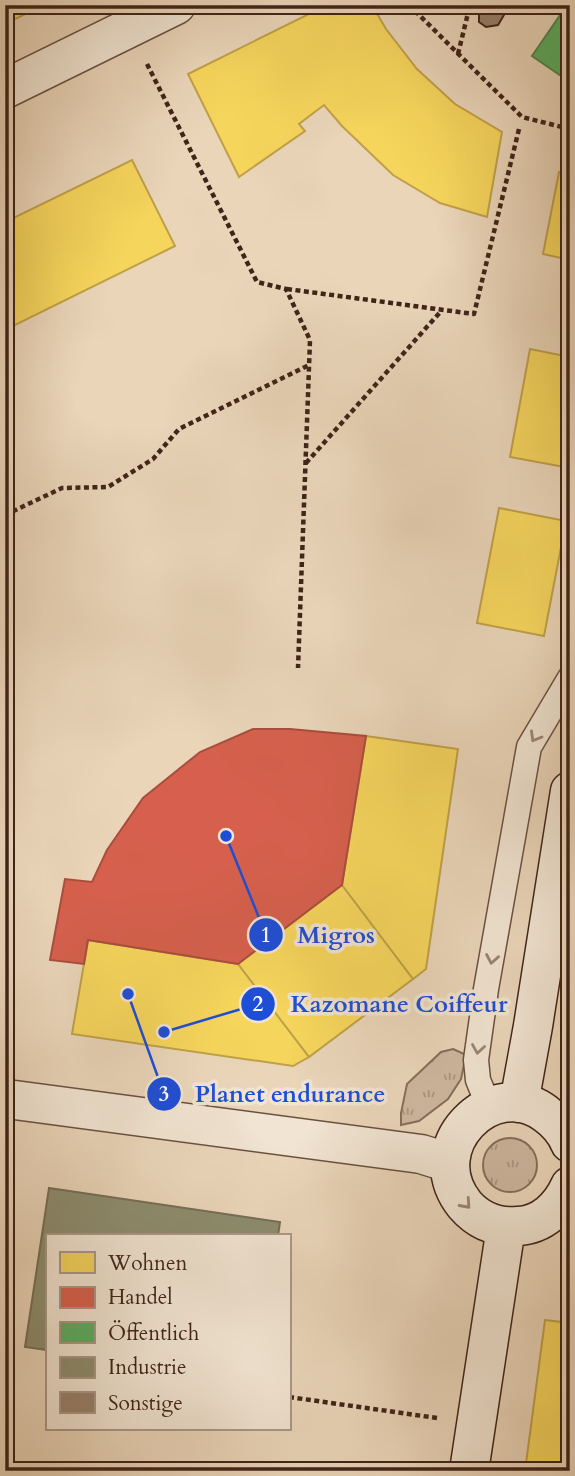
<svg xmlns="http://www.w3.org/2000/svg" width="575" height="1476" viewBox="0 0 575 1476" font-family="Cardo,serif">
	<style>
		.grass { fill: url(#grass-tufts); stroke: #866e5c; stroke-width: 2 }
		.homes { fill: #f6d55c; stroke: #bfa048; stroke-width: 2 }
		.shops { fill: #d6604d; stroke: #a94e3d; stroke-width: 2 }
		.public { fill: #5aae61; stroke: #52854b; stroke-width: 2 }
		.industry { fill: #8c8c6e; stroke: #756d54; stroke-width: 2 }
		.building { fill: #98806c; stroke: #3f2419; stroke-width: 2 }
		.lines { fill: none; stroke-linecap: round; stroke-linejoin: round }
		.lane-casing { stroke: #6a5041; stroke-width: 27 }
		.street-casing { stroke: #6a5041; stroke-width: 41 }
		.secondary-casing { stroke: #3f2419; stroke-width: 41 }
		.path { stroke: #3f2419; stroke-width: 4.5; stroke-dasharray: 5 3.5; stroke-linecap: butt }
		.lane { stroke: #f1e4d2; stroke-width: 24 }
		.street { stroke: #f1e4d2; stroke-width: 38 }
		.secondary { stroke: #f1e4d2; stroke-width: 38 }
		.oneway { stroke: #988476 }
		.leader { fill: none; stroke: #1d4ed8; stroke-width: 2.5 }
		.callout-dot { fill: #1d4ed8; stroke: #f1e4d2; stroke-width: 2.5 }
		.mark-label { font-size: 21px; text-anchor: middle; font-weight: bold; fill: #fff }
		.callout-label { font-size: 24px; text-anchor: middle; font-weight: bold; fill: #1d4ed8; stroke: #f1e4d2; stroke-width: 7; stroke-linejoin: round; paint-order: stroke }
	</style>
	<defs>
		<pattern id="grass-tufts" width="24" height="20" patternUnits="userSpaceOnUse" patternTransform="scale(1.75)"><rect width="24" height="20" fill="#cdb79e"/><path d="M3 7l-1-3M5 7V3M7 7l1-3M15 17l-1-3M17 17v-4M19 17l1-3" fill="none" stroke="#a89580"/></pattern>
	</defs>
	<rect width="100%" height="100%" fill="#ead5b9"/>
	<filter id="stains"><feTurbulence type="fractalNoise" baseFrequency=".00286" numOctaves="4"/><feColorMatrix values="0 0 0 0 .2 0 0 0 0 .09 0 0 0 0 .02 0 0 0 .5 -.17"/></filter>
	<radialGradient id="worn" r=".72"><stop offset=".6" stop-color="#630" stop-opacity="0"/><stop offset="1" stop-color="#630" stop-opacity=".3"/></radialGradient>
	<path class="grass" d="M453,1049L464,1054L465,1060L461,1079L448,1099L419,1121L401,1125V1113L407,1084L441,1052Z
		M483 1165a27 27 0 1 1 54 0a27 27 0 1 1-54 0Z"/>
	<path class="homes" d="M5,5H44L5,24Z
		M327,5H372L386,29L417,69L455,104L502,132L487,217L440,203L393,175L342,126L324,105L299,124L305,131L239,177L188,74Z
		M132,160L175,246L5,330V222Z
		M559,172L570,174V260L543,254Z
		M530,349L570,357V468L510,457Z
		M499,508L566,521L544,636L477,623Z
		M366,736L458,749L426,969L413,979L342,885Z
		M342,885L413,979L309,1057L238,964Z
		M88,940L238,964L309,1057L293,1066L72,1034Z
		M545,1320L570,1323V1471H525Z"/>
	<path class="shops" d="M253,729H290L366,736L342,885L238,964L88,940L84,964L50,960L65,879L92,882L107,850L143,798L200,752Z"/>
	<path class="public" d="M567,5H570V82L532,56Z"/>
	<path class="industry" d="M49,1188L280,1222L278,1236H47V1350L25,1347Z"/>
	<path class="building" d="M479,5H505L504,15L498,25L486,27L479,22Z"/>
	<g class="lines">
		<g class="lane-casing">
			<path id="lane" d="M489,1107L478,1080L476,1060L486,989L529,747L570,678"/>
		</g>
		<g class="street-casing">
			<path id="street" d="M5,89L176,5
				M5,1100L7,1099L421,1154L450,1163"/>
		</g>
		<g class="secondary-casing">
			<path id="secondary" d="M519,1103L533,1026L570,791
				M570,1143C565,1131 557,1122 546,1114C493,1073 418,1147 465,1205C479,1221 497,1228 518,1226C542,1225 560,1208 570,1186
				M469,1471L506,1227"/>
		</g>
		<path class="path" d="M409,5L522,117L570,129
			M458,54L470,5
			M147,64L257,282L286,289L310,340L298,668
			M287,289L474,314L519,129
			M306,463L442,310
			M5,515L62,488L108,487L153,459L179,429L309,365
			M289,1397L437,1418"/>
		<use href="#lane" class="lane"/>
		<use href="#street" class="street"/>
		<use href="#secondary" class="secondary"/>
	</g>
	<defs><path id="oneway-chevron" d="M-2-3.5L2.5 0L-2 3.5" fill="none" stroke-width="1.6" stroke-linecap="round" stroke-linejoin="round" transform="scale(1.75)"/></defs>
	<g class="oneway">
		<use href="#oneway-chevron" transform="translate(535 737) rotate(120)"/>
		<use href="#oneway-chevron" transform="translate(492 959) rotate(100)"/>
		<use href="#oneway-chevron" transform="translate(478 1049) rotate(99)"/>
		<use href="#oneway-chevron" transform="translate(466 1204) rotate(48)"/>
	</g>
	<path class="leader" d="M226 836L266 935M164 1032L258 1004M128 994L164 1094"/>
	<g class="callout-dot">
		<circle cx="226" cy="836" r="7"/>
		<circle cx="164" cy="1032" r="7"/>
		<circle cx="128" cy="994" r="7"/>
		<circle cx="266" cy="935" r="18"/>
		<circle cx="258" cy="1004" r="18"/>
		<circle cx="164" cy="1094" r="18"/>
	</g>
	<g class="mark-label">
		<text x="266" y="942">1</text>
		<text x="258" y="1011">2</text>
		<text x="164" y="1101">3</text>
	</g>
	<g class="callout-label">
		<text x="336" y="943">Migros</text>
		<text x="399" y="1012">Kazomane Coiffeur</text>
		<text x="290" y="1102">Planet endurance</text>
	</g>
	<rect width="575" height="1476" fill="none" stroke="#ead5b9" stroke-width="28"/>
	<rect x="7" y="7" width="561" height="1462" fill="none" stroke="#3f2419" stroke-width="3.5"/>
	<rect x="14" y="14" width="547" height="1448" fill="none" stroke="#3f2419" stroke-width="2"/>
	<rect x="46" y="1234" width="245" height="196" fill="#f1e4d2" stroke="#aa9788" stroke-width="2"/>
	<rect x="60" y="1252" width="35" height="21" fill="#f6d55c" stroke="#aa9788" stroke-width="2"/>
	<text x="108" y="1270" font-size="21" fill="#3f2419">Wohnen</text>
	<rect x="60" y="1287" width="35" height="21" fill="#d6604d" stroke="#aa9788" stroke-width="2"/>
	<text x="108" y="1304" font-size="21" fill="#3f2419">Handel</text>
	<rect x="60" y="1322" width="35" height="21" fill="#5aae61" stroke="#aa9788" stroke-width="2"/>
	<text x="108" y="1340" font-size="21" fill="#3f2419">Öffentlich</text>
	<rect x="60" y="1357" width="35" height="21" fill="#8c8c6e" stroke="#aa9788" stroke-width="2"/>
	<text x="108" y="1374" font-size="21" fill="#3f2419">Industrie</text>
	<rect x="60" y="1392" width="35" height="21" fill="#98806c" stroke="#aa9788" stroke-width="2"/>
	<text x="108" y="1410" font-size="21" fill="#3f2419">Sonstige</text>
	<rect width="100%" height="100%" filter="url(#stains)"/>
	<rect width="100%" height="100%" fill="url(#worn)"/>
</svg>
